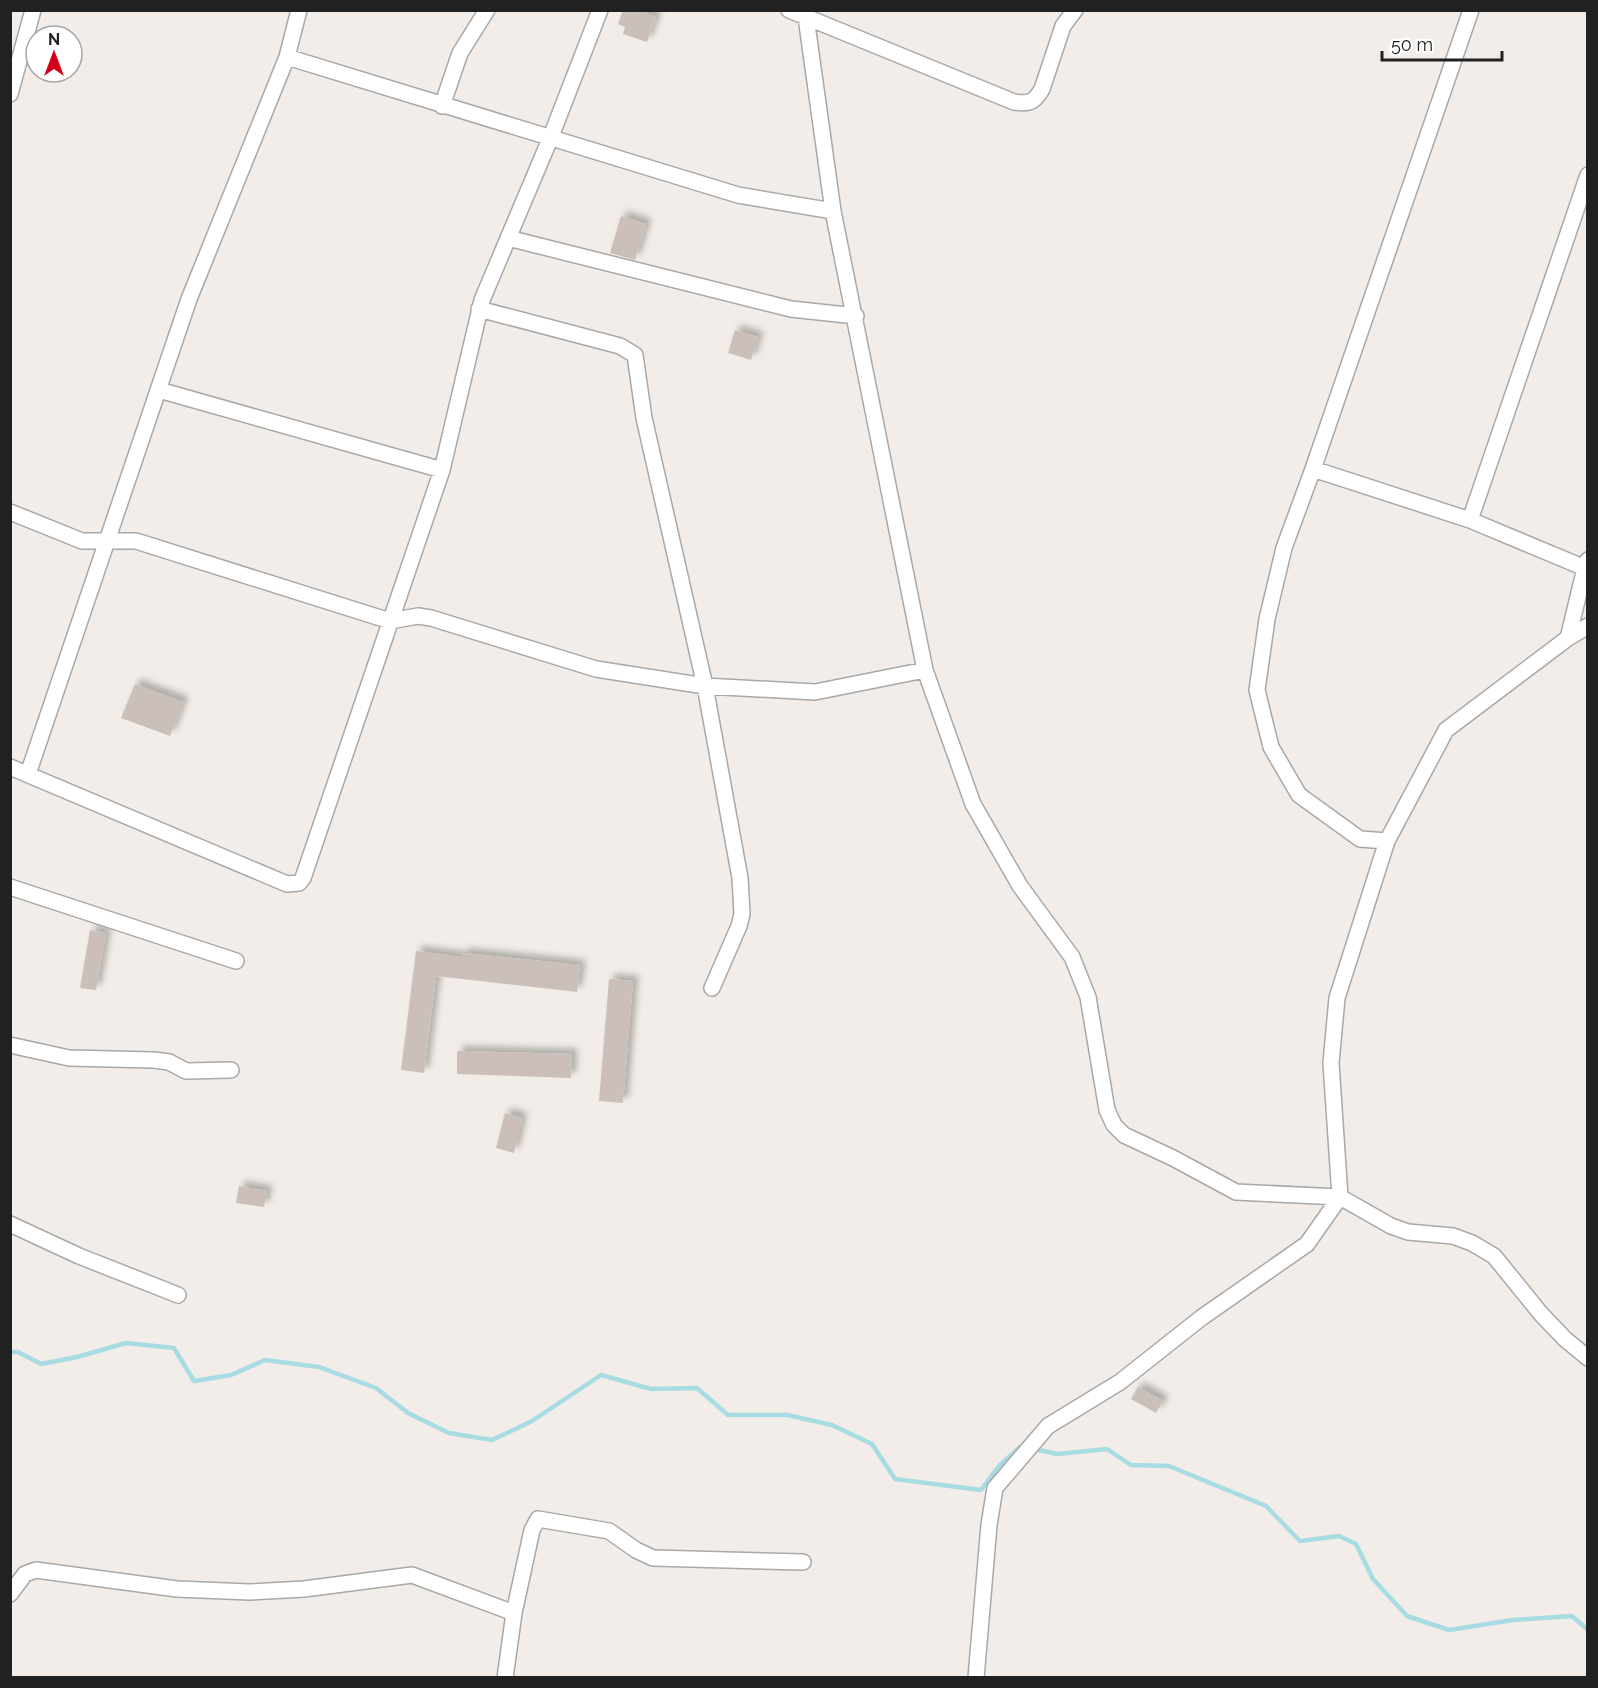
<svg xmlns="http://www.w3.org/2000/svg" width="1598" height="1688" viewBox="0 0 1598 1688" font-family="Raleway,sans-serif">
	<style>
		.lines { fill: none; stroke-linecap: round; stroke-linejoin: round }
		.stream { stroke: #a6dce2; stroke-width: 4.5 }
		.building { fill: #cbbfba; filter: url(#shadow) }
		.minor-casing { stroke: #a8a8a8; stroke-width: 18 }
		.minor { stroke: #fff; stroke-width: 15 }
	</style>
	<defs>
		<filter id="shadow"><feDropShadow dx="5.5" dy="-5.5" stdDeviation="3" flood-color="#0004"/></filter>
	</defs>
	<rect width="100%" height="100%" fill="#f2ede8"/>
	<g class="lines">
		<path class="stream" d="M10,1352H18L41,1364L77,1357L126,1343L174,1348L194,1381L231,1375L265,1360L319,1367L376,1388L408,1413L449,1433L492,1440L532,1421L601,1375L651,1389L697,1388L728,1415H787L832,1425L872,1444L895,1479L981,1490L999,1466L1020,1447L1026,1448
			M1034,1449L1058,1454L1107,1449L1131,1465L1169,1466L1266,1506L1300,1541L1339,1536L1356,1544L1373,1579L1407,1616L1449,1630L1513,1620L1572,1616L1588,1630"/>
	</g>
	<path class="building" d="M623,10H638L656,17L647,42L623,34L625,27L618,24Z
		M621,216L646,224L635,260L610,253Z
		M735,330L758,337L751,360L728,353Z
		M135,684L183,702L170,736L121,718Z
		M90,930L106,933L96,990L80,988Z
		M416,951L462,957L463,953L580,965L577,992L436,976L424,1073L401,1070Z
		M609,979L633,981L623,1103L599,1101Z
		M457,1051L572,1054L571,1078L457,1074Z
		M505,1113L522,1118L514,1153L496,1148Z
		M239,1186L267,1191L264,1207L236,1203Z
		M1138,1387L1163,1401L1156,1413L1131,1399Z"/>
	<g class="lines">
		<g class="minor-casing">
			<path id="minor" d="M789,10L1014,102C1029,104 1034,103 1042,89L1063,26L1075,10
				M805,10L833,211L925,670L973,804L1020,886L1072,957L1088,997L1107,1110L1114,1125L1124,1135L1173,1158L1236,1192L1340,1197L1391,1226L1408,1232L1453,1236L1472,1243L1494,1256L1541,1314L1565,1339L1588,1358
				M1471,10L1313,469L1470,520L1588,175
				M287,57L738,195L833,211
				M10,94L33,10
				M442,106L460,53L487,10
				M508,238L791,309L856,316
				M479,309L620,346L635,355L644,418L705,686L740,878L742,914L739,926L712,988
				M159,390L442,470
				M1313,469L1284,548L1267,619L1257,690L1271,747L1299,795L1360,839L1387,841L1446,730L1568,638L1585,568
				M10,512L82,541H136L390,621L418,616L431,618L596,669L705,686L815,692L925,670
				M1470,520L1585,568L1588,560
				M1568,638L1588,626
				M10,767L287,884L299,883L303,878L442,470L482,300L550,139L600,10
				M28,774L189,299L287,57L299,10
				M10,887L236,961
				M10,1045L69,1058L154,1060L169,1062L186,1071L231,1070
				M10,1224L79,1256L178,1295
				M10,1594L25,1574L36,1570L177,1589L250,1592L304,1589L412,1575L514,1613
				M505,1678L514,1613L532,1530L538,1519L609,1531L636,1550L653,1558L803,1562
				M976,1678L989,1525L995,1488L1048,1426L1120,1382L1201,1318L1307,1244L1340,1197L1331,1063L1337,998L1387,841"/>
		</g>
		<use href="#minor" class="minor"/>
	</g>
	<rect width="1598" height="1688" fill="none" stroke="#212121" stroke-width="24"/>
	<g transform="translate(54 54)"><circle r="28" fill="#ffffff" stroke="#a6a6a6" stroke-width="1.5"/>
	<path d="M0-4.5L10 22L0 15L-10 22Z" fill="#d3001b"/>
	<text y="-9" font-size="16" font-weight="bold" text-anchor="middle" fill="#212121">N</text>
	</g>
	<path d="M1382 51v9h120v-9" fill="none" stroke="#212121" stroke-width="3"/>
	<text x="1391" y="51" font-size="18" fill="#212121" stroke="#ffffff" stroke-width="4.5" paint-order="stroke">50 m</text>
</svg>
